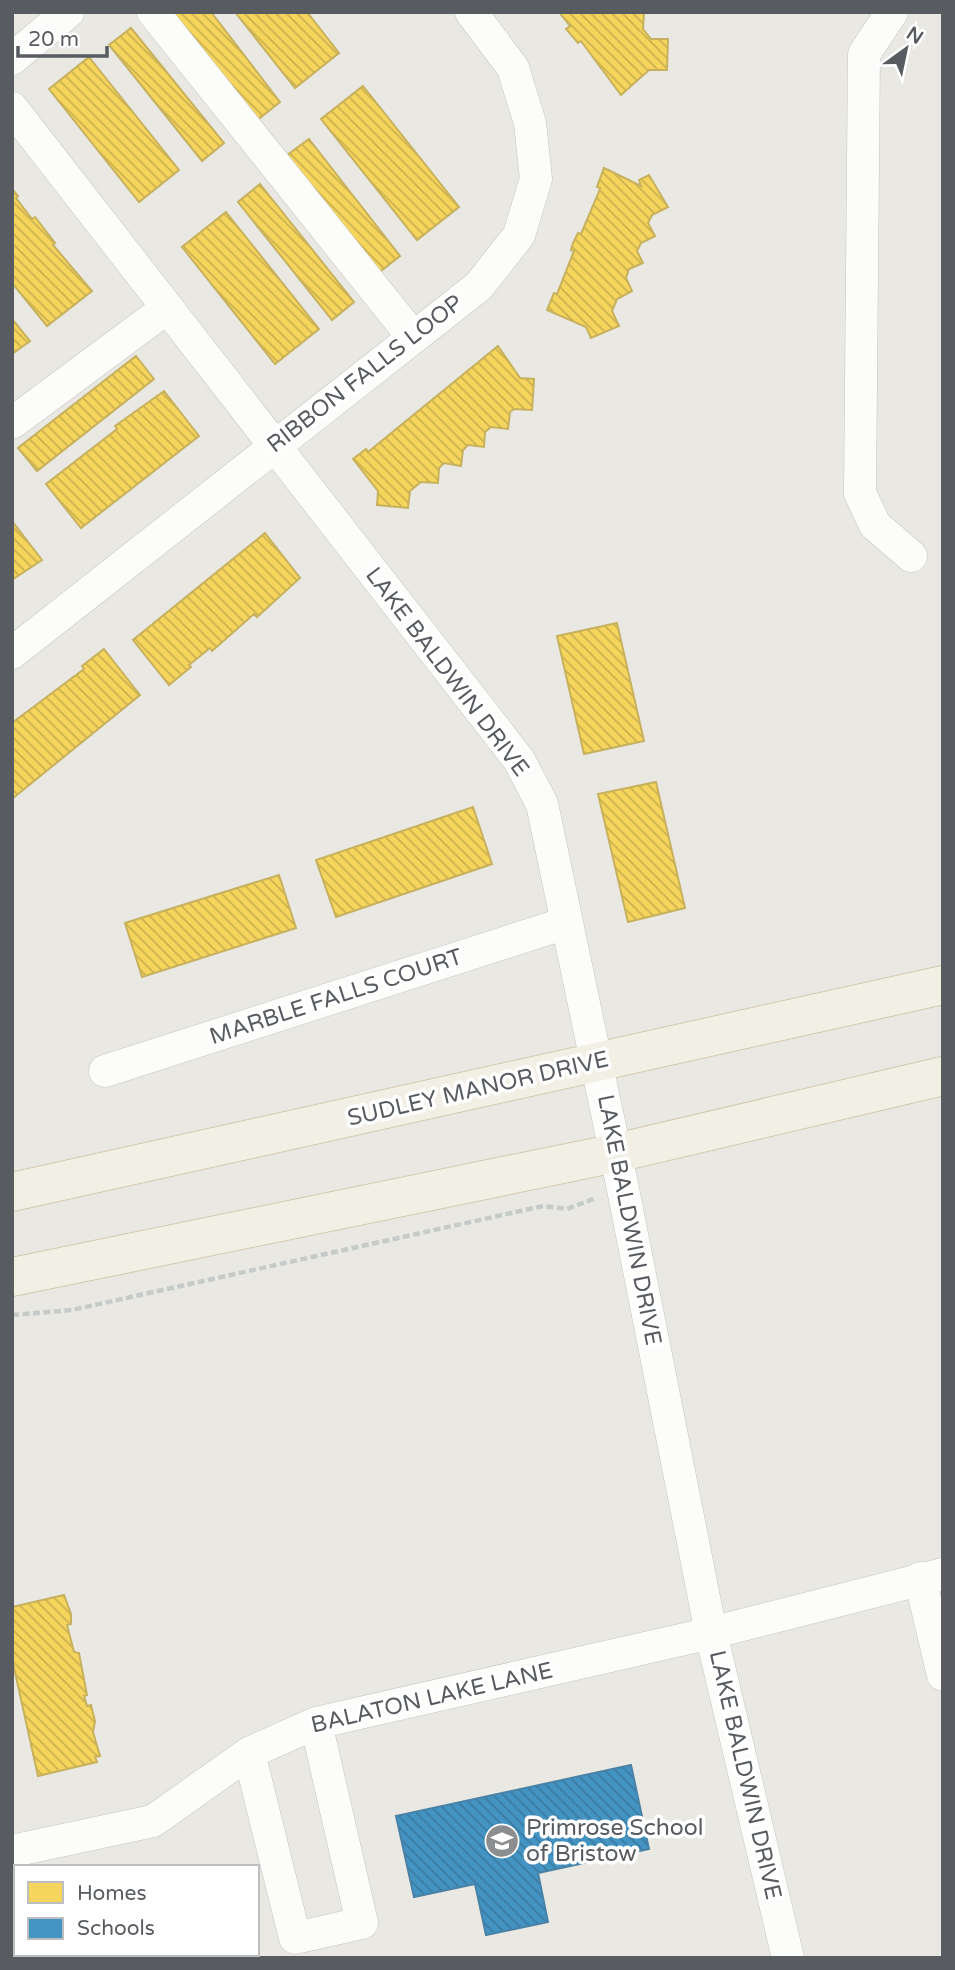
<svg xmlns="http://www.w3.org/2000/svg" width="955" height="1970" viewBox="0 0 955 1970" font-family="'Varela Round',sans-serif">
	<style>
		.homes { fill: url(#homes-back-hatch); stroke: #c7b15e; stroke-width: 2 }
		.schools { fill: url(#schools-back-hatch); stroke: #4982a6; stroke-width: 2 }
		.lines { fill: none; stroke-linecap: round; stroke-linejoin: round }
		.minor-casing { stroke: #c5c6c4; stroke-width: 33 }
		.major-casing { stroke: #d2caae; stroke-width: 40 }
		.path { stroke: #c5cbc8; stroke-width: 4.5; stroke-dasharray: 7 3.5; stroke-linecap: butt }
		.minor { stroke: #fcfcfb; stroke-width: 32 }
		.major { stroke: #f2f0e5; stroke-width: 38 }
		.labels { text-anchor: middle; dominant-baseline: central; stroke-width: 7; stroke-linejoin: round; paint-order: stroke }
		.street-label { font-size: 23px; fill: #585c61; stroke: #fff }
		.poi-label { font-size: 23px; fill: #585c61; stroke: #fff; text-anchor: start }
	</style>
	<defs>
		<pattern id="homes-back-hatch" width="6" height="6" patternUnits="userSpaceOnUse" patternTransform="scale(1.75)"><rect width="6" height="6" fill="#f6d55c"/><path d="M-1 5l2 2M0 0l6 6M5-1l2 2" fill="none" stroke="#cab04f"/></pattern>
		<pattern id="schools-back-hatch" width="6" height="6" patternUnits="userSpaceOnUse" patternTransform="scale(1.75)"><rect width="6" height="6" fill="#4393c3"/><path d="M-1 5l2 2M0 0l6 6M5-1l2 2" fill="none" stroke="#3b7ba2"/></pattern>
	</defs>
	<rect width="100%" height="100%" fill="#e9e8e2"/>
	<path class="homes" d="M172,12H211L280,102L256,121Z
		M235,12H307L339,53L295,88Z
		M559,12H644L643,29L651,39H668L667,70H649L621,95L581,41L578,43L566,29L570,26Z
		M131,28L224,143L202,161L109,45Z
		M89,57L179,170L139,202L49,89Z
		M363,86L459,207L417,240L321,119Z
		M309,139L400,256L377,274L286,156Z
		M604,168L641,186L639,180L649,175L668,207L652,215L648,223L655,236L641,243L637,251L643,263L629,269L626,278L632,291L617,299L612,311L619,326L591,338L586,327L547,310L554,293L557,294L574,251L571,250L573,243L578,233L581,234L598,194L600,188L597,187Z
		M260,184L354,302L332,320L238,202Z
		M12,189L18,196L16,198L32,219L35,217L55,243L53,245L92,291L47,326L12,283Z
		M226,212L319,329L275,364L182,247Z
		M12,319L30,341L12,354Z
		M498,346L520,378L534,379L532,410L514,409L510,412L508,429L491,427L485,432L484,447L468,445L463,450L461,466L444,463L439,468L438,483L421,482L410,491L408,508L377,505L378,491L353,459L366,449L368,452Z
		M136,356L154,379L37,471L18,448Z
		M164,391L199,436L81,528L46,484L117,429L115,426Z
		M12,521L42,560L12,580Z
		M265,533L300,578L257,617L254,614L212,651L210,648L189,665L191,667L169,685L133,640Z
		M617,623L644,741L584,754L557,636Z
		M104,649L140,695L12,799V723L84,669L82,666Z
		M656,782L685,908L628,922L598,794Z
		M473,807L492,864L336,917L316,860Z
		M279,875L296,928L142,977L125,923Z
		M64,1595L71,1614V1624L67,1625L74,1652L79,1653L87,1695L84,1696L87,1706L91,1705L95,1721L93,1732L100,1756L95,1757L97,1762L38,1776L12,1659V1607Z
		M53,1954H121L105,1958H54Z"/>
	<path class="schools" d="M631,1765L649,1849L538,1873L548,1922L486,1935L475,1884L414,1897L396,1816Z"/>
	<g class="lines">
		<g class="minor-casing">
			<path id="minor" d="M153,12L413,337
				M892,12L864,54L860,493L875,525L911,556
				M12,59L68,12
				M12,108L519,760L542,804L623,1189L711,1633L788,1958
				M12,423L167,308
				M12,653L479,286L519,235L536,179L530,123L513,68L471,12
				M105,1071L566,923
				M920,1578L943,1675
				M249,1753L295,1938L362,1923L316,1723
				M12,1851L153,1821L249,1753L316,1723L711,1633L943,1574"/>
		</g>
		<g class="major-casing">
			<path id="major" d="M12,1192L943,985
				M12,1277L616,1153L943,1076"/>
		</g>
		<path class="path" d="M12,1315L72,1310L543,1206L567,1209L596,1198"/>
		<use href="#minor" class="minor"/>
		<use href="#major" class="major"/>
	</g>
	<defs>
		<g id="school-disc" transform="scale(1.75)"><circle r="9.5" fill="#8b8d8e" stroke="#fff"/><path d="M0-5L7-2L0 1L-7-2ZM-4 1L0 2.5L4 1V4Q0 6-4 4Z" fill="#fff"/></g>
	</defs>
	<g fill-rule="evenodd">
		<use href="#school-disc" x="502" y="1841"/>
	</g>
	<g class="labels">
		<g class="street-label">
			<text transform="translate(365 374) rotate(-38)">RIBBON FALLS LOOP</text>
			<text transform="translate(447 672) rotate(53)">LAKE BALDWIN DRIVE</text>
			<text transform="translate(336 997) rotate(-18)">MARBLE FALLS COURT</text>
			<text transform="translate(478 1089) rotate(-13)">SUDLEY MANOR DRIVE</text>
			<text transform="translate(629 1220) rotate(79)">LAKE BALDWIN DRIVE</text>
			<text transform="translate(432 1698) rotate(-13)">BALATON LAKE LANE</text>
			<text transform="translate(745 1775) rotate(77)">LAKE BALDWIN DRIVE</text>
		</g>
		<g class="poi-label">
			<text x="526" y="1828">Primrose School<tspan x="526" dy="26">of Bristow</tspan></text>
		</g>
	</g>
	<rect width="955" height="1970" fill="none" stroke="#585c61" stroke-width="28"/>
	<rect x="14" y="1865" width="245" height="91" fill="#ffffff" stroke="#bcbec0" stroke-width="2"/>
	<rect x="28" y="1882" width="35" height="21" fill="#f6d55c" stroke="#bcbec0" stroke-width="2"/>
	<text x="77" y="1900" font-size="21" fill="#585c61">Homes</text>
	<rect x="28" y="1918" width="35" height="21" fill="#4393c3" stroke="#bcbec0" stroke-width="2"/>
	<text x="77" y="1935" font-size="21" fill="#585c61">Schools</text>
	<g transform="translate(906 49) rotate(33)" stroke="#ffffff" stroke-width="5" paint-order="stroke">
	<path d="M0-5L12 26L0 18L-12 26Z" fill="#585c61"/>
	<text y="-10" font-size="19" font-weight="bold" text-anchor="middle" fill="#585c61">N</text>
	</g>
	<path d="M18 46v10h89v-10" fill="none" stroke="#585c61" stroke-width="3.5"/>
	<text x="28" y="46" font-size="21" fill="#585c61" stroke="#ffffff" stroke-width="5" paint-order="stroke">20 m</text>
</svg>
